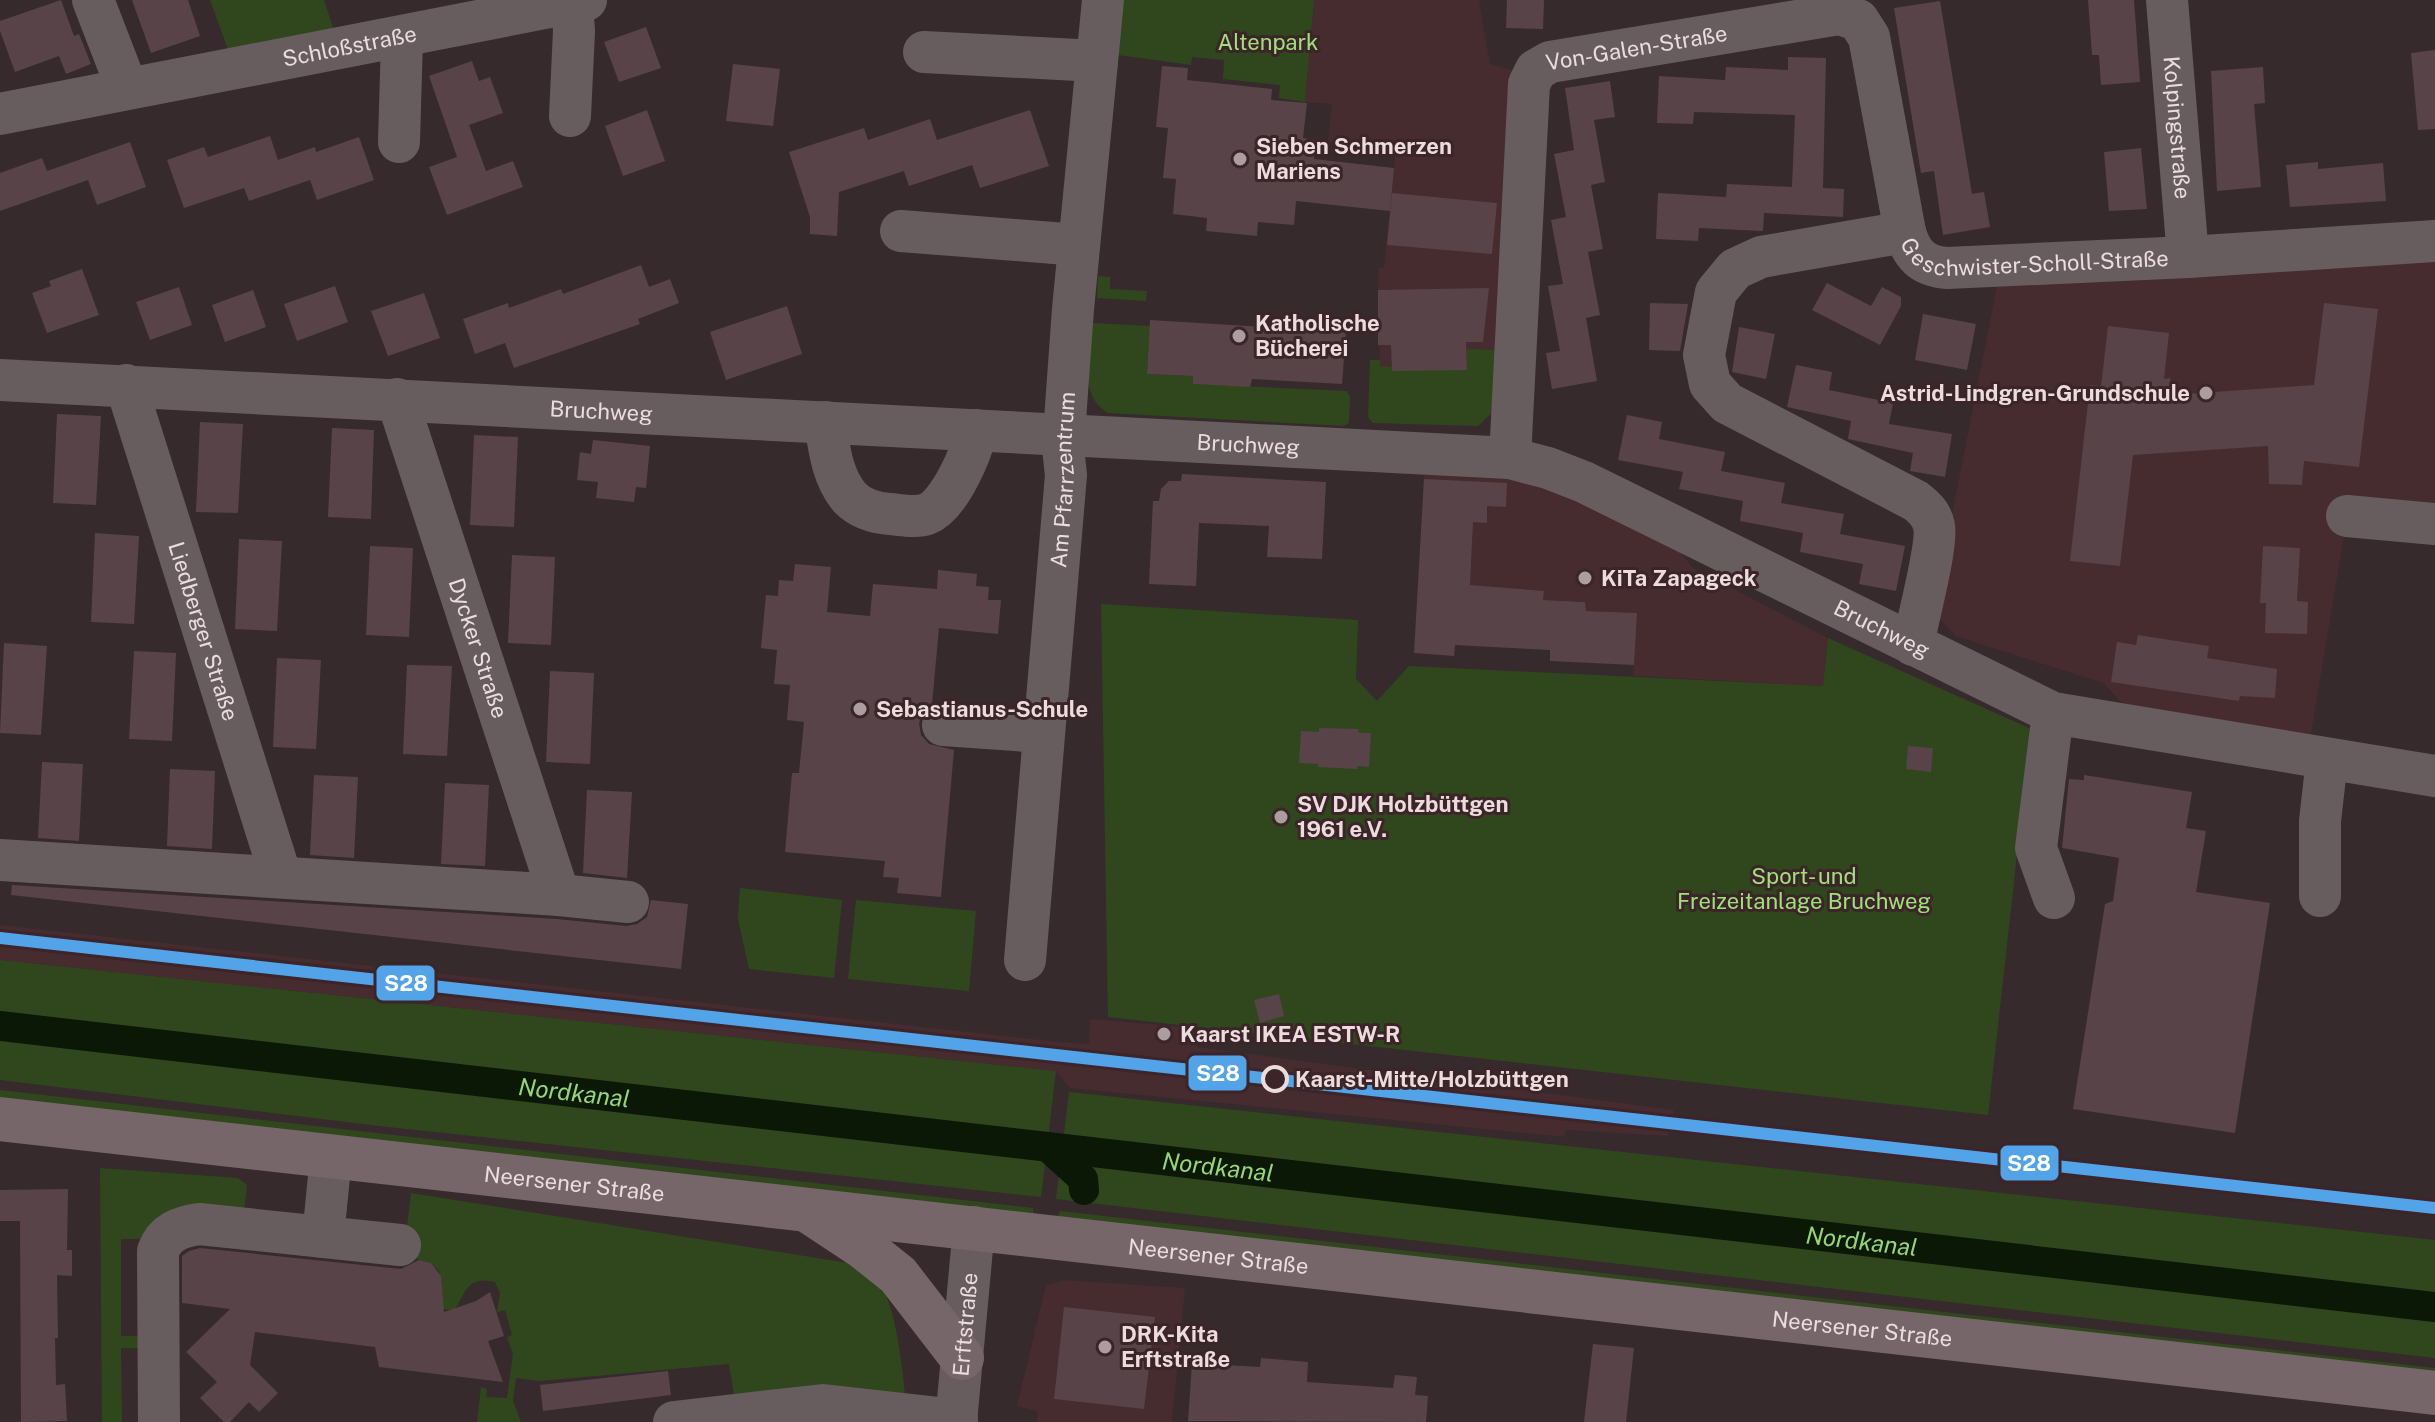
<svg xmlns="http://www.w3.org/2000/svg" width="2435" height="1422" viewBox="0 0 2435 1422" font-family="'Public Sans',sans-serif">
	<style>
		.built { fill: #462b2f }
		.green { fill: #30471e }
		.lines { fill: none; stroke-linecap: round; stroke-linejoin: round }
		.canal { stroke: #0c1806; stroke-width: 30 }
		.building { fill: #584349 }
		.minor { stroke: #675d5f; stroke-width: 42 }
		.major { stroke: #766669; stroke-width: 44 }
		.rail-1-casing { stroke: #3b2529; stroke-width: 18 }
		.rail-1 { stroke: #53a3e8; stroke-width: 12 }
		.poi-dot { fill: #ac9ea0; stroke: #3b2529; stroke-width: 3 }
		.stop-dot { fill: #3b2529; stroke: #ecdcde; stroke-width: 4 }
		.labels { text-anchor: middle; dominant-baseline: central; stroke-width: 6; stroke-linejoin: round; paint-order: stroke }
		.park-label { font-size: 22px; fill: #a0e07b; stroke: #3b2529 }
		.street-label { font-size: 22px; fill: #ecdcde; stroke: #3b2529 }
		.poi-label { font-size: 22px; font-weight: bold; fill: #ecdcde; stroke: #3b2529; text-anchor: start }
		.stop-label { font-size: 22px; font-weight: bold; fill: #ecdcde; stroke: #3b2529; text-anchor: start }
		.water-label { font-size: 24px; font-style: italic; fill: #96d570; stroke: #3b2529 }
		.line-badge { stroke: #3b2529; stroke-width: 3 }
		.badge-label { font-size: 22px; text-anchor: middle; font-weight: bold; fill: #fff }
	</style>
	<rect width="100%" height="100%" fill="#362a2c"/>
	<path class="built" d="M1314,0H1479L1490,64L1512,70L1498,350L1467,370L1380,366L1378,290L1379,267L1384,268L1396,149L1328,142L1332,104L1305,102Z
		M2435,258V507L2350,500L2310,740L2130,711L2103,683L1955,636L1933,611L1997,286Z
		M1424,469L1504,474L1563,490L1673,544L1693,568L1828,638L1823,686L1633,676L1636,613L1586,611L1585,602L1543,600L1544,592L1459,587L1421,544Z
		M0,925L1059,1042L1089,1044L1090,1019L1199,1028L1197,1047L1674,1110L1668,1136L1566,1130L1564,1137L1070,1088L1056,1071L0,960Z
		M1065,1280L1185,1288L1172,1422H1037L1038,1411L1017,1406L1046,1285Z"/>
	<path class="green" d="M210,0H324L334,31L230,55Z
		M1124,0H1314L1305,102L1279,98L1280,85L1223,79L1224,60L1192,57L1191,65L1118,55Z
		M1098,276L1110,277V289L1147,291L1146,301L1097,298Z
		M1092,323L1150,326L1147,374L1193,376L1194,384L1347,391L1350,397L1349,423L1343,426L1108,413C1077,394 1090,354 1092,323Z
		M1467,349L1498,350L1496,409L1478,426L1373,423L1368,417L1370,360H1380V366L1467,370Z
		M1101,604L1358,620L1356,679L1377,701L1409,666L1823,686L1828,638L2031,729L1988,1115L1108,1017Z
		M740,888L842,900L834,978L749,969L738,919Z
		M856,900L976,911L969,991L848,979Z
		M0,960L1056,1071L1041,1197L388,1127L0,1080Z
		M0,1090L1033,1208L1034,1215L0,1098Z
		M1069,1092L2435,1240V1358L1056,1199Z
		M100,1168L238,1178L247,1185L244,1210L143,1239H121V1336H144L145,1348H121L122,1422H102Z
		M411,1193L855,1264C861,1268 871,1273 876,1278C895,1298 903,1369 905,1396L735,1401L729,1364L540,1381L516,1378L513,1401L521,1422H477L481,1387L487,1389L486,1397L507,1398L513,1354L507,1337L512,1335L505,1310L497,1312L500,1293L495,1282C466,1275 466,1293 454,1311L435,1307L441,1281L439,1271L431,1263L417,1259L405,1242Z
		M1060,1211L2435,1368V1377L1057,1218Z"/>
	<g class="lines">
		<g class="canal">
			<path id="s1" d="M0,1026L2435,1307"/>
			<path d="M1049,1148L1083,1179L1084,1190"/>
		</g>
	</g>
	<path class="building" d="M61,0L74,36L79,34L91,64L66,74L59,56L15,72L0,31V21Z
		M132,0H188L200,36L151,53Z
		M1507,0H1544L1543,29L1506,28Z
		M2088,0H2134L2140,82L2101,85L2099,55H2092Z
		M1940,1L1972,194L1984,192L1990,227L1943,235L1934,171L1921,173L1894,8Z
		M646,27L661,68L619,82L604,42Z
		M2435,50V129L2418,130L2411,53Z
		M1788,57L1826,58L1823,188L1844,189L1843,217L1764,213L1763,231L1699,228L1698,241L1656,239L1658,193L1726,197L1727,184L1792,187L1795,115L1694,112L1693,124L1657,123L1659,76L1725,80L1726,67L1788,70Z
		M472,61L479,81L490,77L503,113L469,125L486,171L513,161L523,187L447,215L429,167L457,157L429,76Z
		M733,64L780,69L773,126L726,121Z
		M1162,66L1188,68L1187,80L1272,89L1271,100L1307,103L1303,138L1316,140L1314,159L1394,168L1390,211L1296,201L1294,225L1258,222L1257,236L1206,231L1207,218L1173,214L1176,179L1163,178L1168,128L1156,127Z
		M2263,67L2265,103L2254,104L2261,187L2217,191L2211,71Z
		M1610,81L1615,117L1594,120L1605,182L1591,185L1603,249L1588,252L1600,315L1586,318L1597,381L1552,389L1546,353L1560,351L1548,286L1563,284L1551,220L1566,217L1554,154L1574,150L1565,88Z
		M647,110L665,161L623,176L605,126Z
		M1030,110L1049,166L980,188L972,165L909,186L904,171L839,192L837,236L810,234V217L789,152L864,128L868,140L930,119L937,140Z
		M270,136L278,160L315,147L316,152L359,137L374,180L317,200L310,180L249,201L244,188L184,208L167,160L204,147L208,157Z
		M130,142L146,187L97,205L88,180L0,211V173L42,158L47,171Z
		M2141,148L2147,209L2109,211L2104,152Z
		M2318,162V169L2383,163L2386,201L2290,207L2286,165Z
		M1392,193L1497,203L1492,254L1387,245Z
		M641,265L649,287L670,279L679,303L638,319L640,324L514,368L505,343L475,354L463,319L508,303L509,308L561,289L563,294Z
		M82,269L99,315L47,333L32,293L51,286L49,281Z
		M1827,283L1871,306L1882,287L1901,297V306L1880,345L1812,310Z
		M335,286L348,322L297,341L284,304Z
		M179,287L192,325L150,340L136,302Z
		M1489,288L1483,342H1466L1467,370L1392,371L1391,345H1378V290Z
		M253,290L266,327L225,342L212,305Z
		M424,293L440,338L388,356L371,311Z
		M1650,303L1688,304L1680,351L1649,350Z
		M2324,303L2378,309L2359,467L2304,461L2302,485L2269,484L2268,446L2133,455L2120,566L2070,561L2090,385L2101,386L2108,326L2169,333L2164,379L2170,378L2172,395L2314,385Z
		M787,306L802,354L726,380L710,332Z
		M1923,314L1976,324L1967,370L1915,360Z
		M1150,320L1346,332L1342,384L1252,379L1250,387L1193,384V376L1147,374Z
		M1739,327L1775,334L1766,379L1732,372Z
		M1796,365L1832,372L1829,390L1893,403L1889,424L1952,434L1945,477L1910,471L1913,453L1848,439L1851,421L1787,407Z
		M57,414L101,416L96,505L53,503Z
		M1627,415L1662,422L1659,439L1725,452L1721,471L1785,483L1781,503L1844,514L1840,534L1905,546L1896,591L1859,584L1863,564L1800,552L1803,533L1740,521L1743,501L1679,489L1683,472L1618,460Z
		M200,422L243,424L238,513L196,512Z
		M332,428L374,430L371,519L328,517Z
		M474,435L518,437L514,527L470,525Z
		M593,440L650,446L646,488L636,487L634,502L596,498L598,482L577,480L580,452L591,454Z
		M1182,474L1326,482L1322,559L1267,557L1269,526L1199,523L1196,586L1149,584L1153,501H1159L1161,489L1169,481H1181Z
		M1424,479L1507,483L1506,507L1487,506V523L1473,522L1470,585L1544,591L1543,600L1585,602L1586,611L1637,613L1634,665L1550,661V650L1455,645L1454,656L1414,653Z
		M95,533L139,536L134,624L91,622Z
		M239,539L282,541L277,631L235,629Z
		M370,546L413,548L409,637L366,635Z
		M2263,546L2300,548L2297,601L2308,602L2307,634L2265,633L2266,603H2260Z
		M512,555L555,557L551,645L508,643Z
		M795,564L831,567L827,612L870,616L873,584L937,589L938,570L977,574L976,586L989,587L988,600H1001L998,634L939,628L932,704L924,711L919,723L921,735L929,744L954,750L941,897L897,893L899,878L883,877L885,861L785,852L792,773H799L804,722L787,720L790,685L774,684L777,650L761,648L766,595L778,596L779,580L793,581Z
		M2138,635L2209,646L2207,658L2277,669L2275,698L2240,696L2239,701L2111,682L2117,642L2136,645Z
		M4,643L47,646L41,735L0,733Z
		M134,651L176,653L172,741L129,739Z
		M277,658L321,660L316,749L273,747Z
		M407,665L452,666L447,756L403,754Z
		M550,671L594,673L590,764L546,762Z
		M1319,728L1358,729L1359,733H1371L1369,767L1357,766V769L1318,767V764L1299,763L1301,731L1319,732Z
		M1908,746L1933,748L1931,772L1906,769Z
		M42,762L83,764L79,841L38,838Z
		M170,769L215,771L212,849L167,846Z
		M314,775L358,777L354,858L310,855Z
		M2084,775L2192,792L2186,828L2206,831L2196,892L2270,903L2235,1133L2073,1109L2105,904L2113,901L2119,858L2062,848L2069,779L2084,780Z
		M445,783L489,785L485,866L441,864Z
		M587,790L632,792L627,878L583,873Z
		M12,885L557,919L626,926L637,924L647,917L651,900L688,904L681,969L11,895Z
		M1279,994L1284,1016L1260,1023L1254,1000Z
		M68,1189L67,1250H72V1276L57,1275L58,1338H55L56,1385L65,1384L67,1421L21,1422L20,1221H0V1190Z
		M200,1248L401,1269L419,1260L431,1263L441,1276L444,1312L476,1301L490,1292L504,1336L488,1341L503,1382L379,1367L375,1347L255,1332L250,1365L278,1393L259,1412L249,1402L230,1422H224L200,1398L217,1382L186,1352L230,1309L182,1303V1256L189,1251Z
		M1064,1307L1155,1317L1144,1409L1054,1399Z
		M1593,1344L1634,1348L1626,1422H1584Z
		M1261,1358L1308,1362L1307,1382L1393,1388L1395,1375L1417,1377L1415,1395L1428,1396L1426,1422L1188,1421L1192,1363L1260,1367Z
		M668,1371L671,1395L543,1411L540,1385Z"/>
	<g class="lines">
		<g class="minor">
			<path d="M93,0L127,88"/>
			<path id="s2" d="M2167,0L2188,257"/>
			<path d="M924,52L1097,61"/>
			<path id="s3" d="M0,114L586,0"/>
			<path d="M570,116L574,31L572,4"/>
			<path d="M399,142L402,38"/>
			<path d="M901,231L1079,245"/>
			<path id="s4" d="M0,380L1510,458L1548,468L1584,482L2053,713L2435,776"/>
			<path id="s5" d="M126,385L281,877"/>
			<path id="s6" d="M397,399L559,895"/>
			<path d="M825,422C829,448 832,477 850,498C861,509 875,513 890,514C902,515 916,518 927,514C949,506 973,451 976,430"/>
			<path id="s7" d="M1510,458L1529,84L1536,70L1550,62L1839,14L1858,20L1869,37L1905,232"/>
			<path d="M2347,516L2435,524"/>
			<path id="s8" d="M1913,645C1917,622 1938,545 1934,526C1932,515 1925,508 1916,501L1727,403L1710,384L1704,355L1716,292L1735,269L1761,257L1905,232C1912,255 1922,266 1947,268L2188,257L2435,241"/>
			<path d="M2053,713L2036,848L2054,898"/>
			<path d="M943,725L1043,732"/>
			<path d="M0,860L559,895L628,902"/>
			<path d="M2320,896V821L2327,759"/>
			<path id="s9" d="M1025,960L1066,475L1063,448L1073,309L1103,0"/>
			<path d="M323,1237L331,1156"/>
			<path d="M159,1422L158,1251C165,1232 180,1227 199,1224L400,1245"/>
			<path d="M674,1422L823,1405L957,1420"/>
			<path id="s10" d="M956,1422L974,1227"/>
		</g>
		<g class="major">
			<path id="s11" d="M0,1119L2435,1393"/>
			<path d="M811,1213L864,1248L898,1275L962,1358"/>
		</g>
		<g class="rail-1-casing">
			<path id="rail-1" d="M0,938L2435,1208"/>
		</g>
		<use href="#rail-1" class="rail-1"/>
	</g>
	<g class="poi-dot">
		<circle cx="1240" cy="159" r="8"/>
		<circle cx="1239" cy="336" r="8"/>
		<circle cx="2206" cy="393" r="8"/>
		<circle cx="1585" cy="578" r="8"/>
		<circle cx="860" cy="709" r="8"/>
		<circle cx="1281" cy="817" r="8"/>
		<circle cx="1164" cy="1034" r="8"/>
		<circle cx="1105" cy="1347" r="8"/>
	</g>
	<circle class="stop-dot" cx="1275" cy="1079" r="12"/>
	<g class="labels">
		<g class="park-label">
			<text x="1268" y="42">Altenpark</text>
			<text x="1804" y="876">Sport- und<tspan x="1804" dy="25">Freizeitanlage Bruchweg</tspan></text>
		</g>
		<g class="street-label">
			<text stroke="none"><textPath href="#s3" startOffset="356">Schloßstraße</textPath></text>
			<text stroke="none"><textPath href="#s7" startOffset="494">Von-Galen-Straße</textPath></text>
			<text stroke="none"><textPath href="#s2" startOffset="128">Kolpingstraße</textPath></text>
			<text stroke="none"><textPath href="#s8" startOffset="834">Geschwister-Scholl-Straße</textPath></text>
			<text stroke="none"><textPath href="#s4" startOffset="602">Bruchweg</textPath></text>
			<text stroke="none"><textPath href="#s4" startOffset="1250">Bruchweg</textPath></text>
			<text stroke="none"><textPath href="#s9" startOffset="482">Am Pfarrzentrum</textPath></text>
			<text stroke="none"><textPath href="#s4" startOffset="1922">Bruchweg</textPath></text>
			<text stroke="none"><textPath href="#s5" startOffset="258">Liedberger Straße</textPath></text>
			<text stroke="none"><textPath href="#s6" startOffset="262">Dycker Straße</textPath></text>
			<text stroke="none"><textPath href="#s11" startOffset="578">Neersener Straße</textPath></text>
			<text stroke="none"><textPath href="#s11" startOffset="1226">Neersener Straße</textPath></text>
			<text stroke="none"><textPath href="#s10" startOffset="98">Erftstraße</textPath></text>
			<text stroke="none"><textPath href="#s11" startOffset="1874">Neersener Straße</textPath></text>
		</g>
		<g class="poi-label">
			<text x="1256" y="146">Sieben Schmerzen<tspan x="1256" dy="25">Mariens</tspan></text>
			<text x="1255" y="323">Katholische<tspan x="1255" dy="25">Bücherei</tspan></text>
			<text x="2190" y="393" text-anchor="end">Astrid-Lindgren-Grundschule</text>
			<text x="1601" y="578">KiTa Zapageck</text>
			<text x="876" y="709">Sebastianus-Schule</text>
			<text x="1297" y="804">SV DJK Holzbüttgen<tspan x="1297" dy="25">1961 e.V.</tspan></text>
			<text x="1180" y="1034">Kaarst IKEA ESTW-R</text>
			<text x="1121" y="1334">DRK-Kita<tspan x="1121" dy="25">Erftstraße</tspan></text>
		</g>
		<g class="stop-label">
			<text x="1295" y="1079">Kaarst-Mitte/Holzbüttgen</text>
		</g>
		<g class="water-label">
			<text stroke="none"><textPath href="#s1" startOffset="578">Nordkanal</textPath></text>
			<text stroke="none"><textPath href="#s1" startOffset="1226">Nordkanal</textPath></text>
			<text stroke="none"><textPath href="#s1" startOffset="1874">Nordkanal</textPath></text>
		</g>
	</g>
	<g class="line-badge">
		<rect x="375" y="964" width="61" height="38" rx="8" fill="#53a3e8"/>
		<rect x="1187" y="1054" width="61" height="38" rx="8" fill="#53a3e8"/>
		<rect x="1999" y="1144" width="61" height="38" rx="8" fill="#53a3e8"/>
	</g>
	<g class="badge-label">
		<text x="406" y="991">S28</text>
		<text x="1218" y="1081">S28</text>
		<text x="2029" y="1171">S28</text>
	</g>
</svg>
